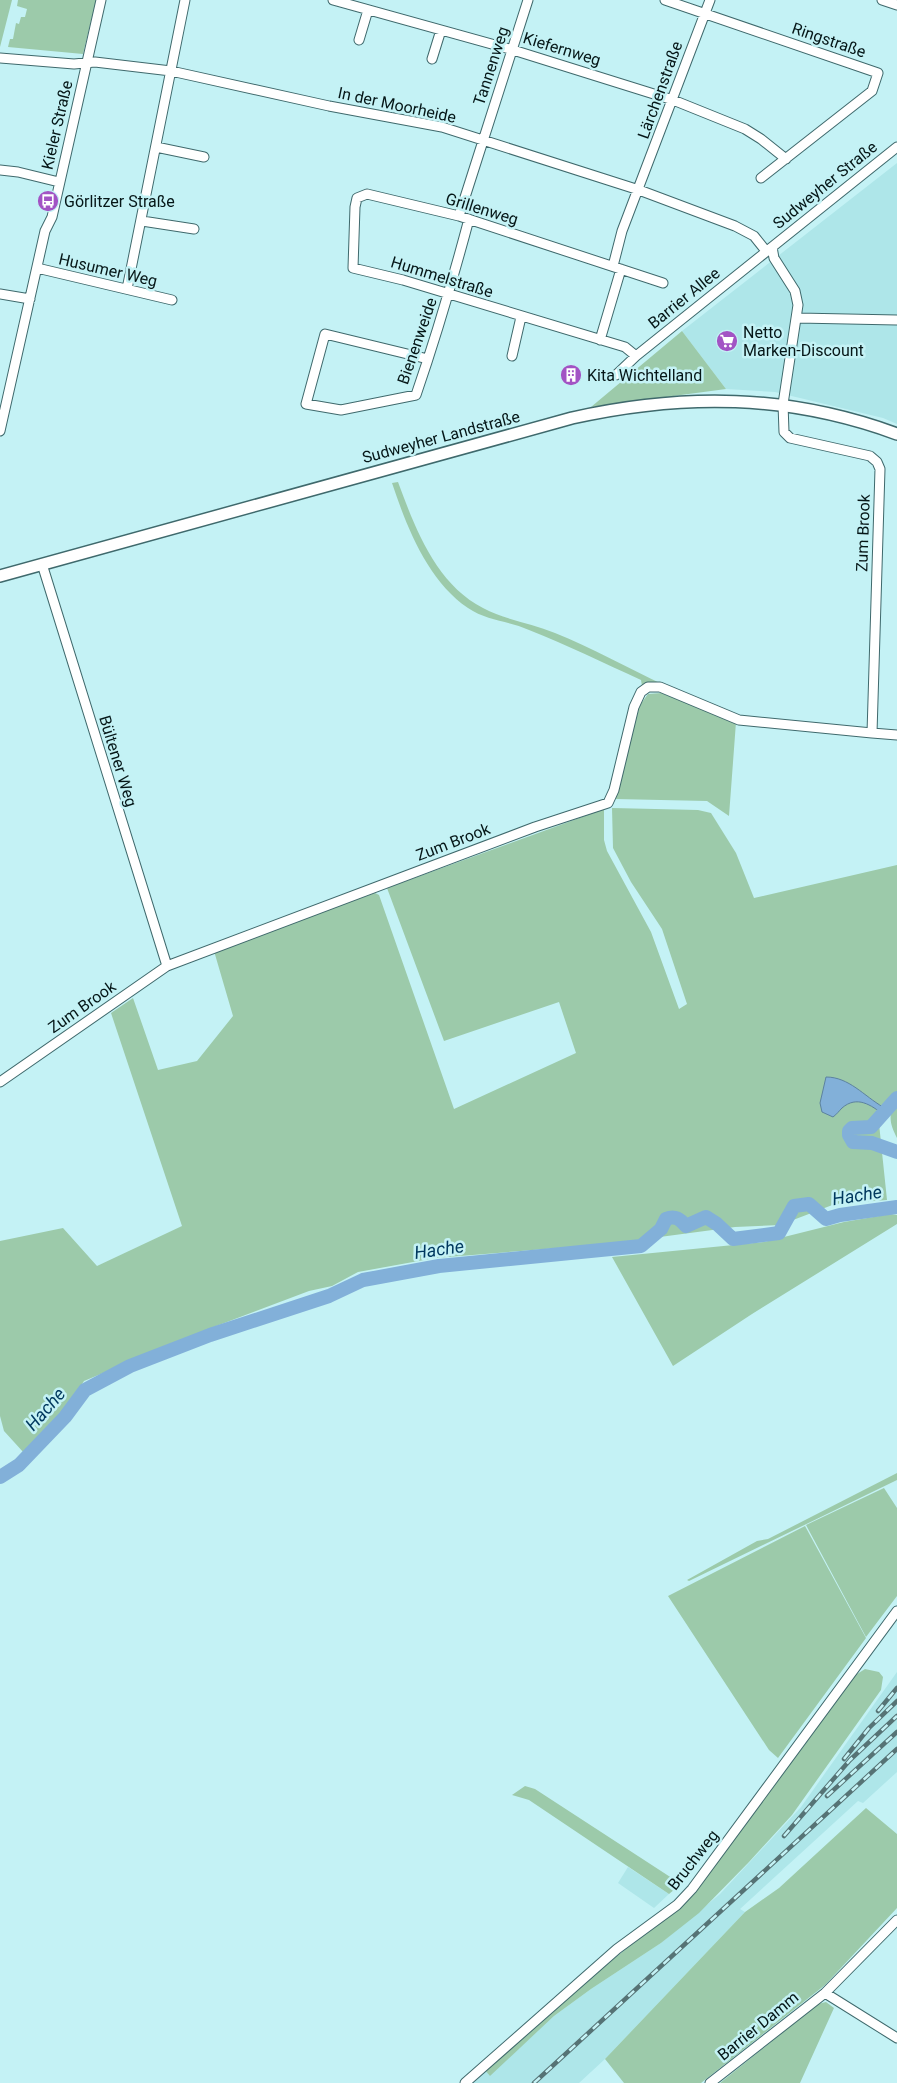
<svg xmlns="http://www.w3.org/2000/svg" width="897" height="2083" viewBox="0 0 897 2083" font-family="Roboto,sans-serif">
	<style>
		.built { fill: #aee6e9 }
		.green { fill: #9ccaaa }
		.water { fill: #82b0d9; stroke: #5c829f }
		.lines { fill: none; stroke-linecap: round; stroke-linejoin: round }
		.river { stroke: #82b0d9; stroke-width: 14 }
		.minor-casing { stroke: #3f696c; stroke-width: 11 }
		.major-casing { stroke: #3f696c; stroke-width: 14 }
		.minor { stroke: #fff; stroke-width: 9 }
		.major { stroke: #fff; stroke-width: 11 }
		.rail-casing { stroke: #567375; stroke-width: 4.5 }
		.rail { stroke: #c4f2f5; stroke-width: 2.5; stroke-dasharray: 8; stroke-linecap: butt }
		.labels { text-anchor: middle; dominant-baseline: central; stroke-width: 5; stroke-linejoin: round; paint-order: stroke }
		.street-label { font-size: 16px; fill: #051617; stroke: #c4f2f5 }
		.poi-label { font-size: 16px; fill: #051617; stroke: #c4f2f5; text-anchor: start }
		.water-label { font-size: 18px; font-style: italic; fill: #00385e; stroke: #c4f2f5 }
	</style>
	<rect width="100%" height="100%" fill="#c4f2f5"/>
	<path class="built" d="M897,163V424L883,418L775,392L726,389L682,331Z
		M897,1672V1772L863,1803L858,1801L740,1909L745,1912L605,2059L579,2083H468L484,2069L490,2075L554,2016L591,1989L661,1943L720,1894L801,1807Z
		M628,1867L669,1894L654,1908L618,1883Z"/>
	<path class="green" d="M0,0H12L0,47Z
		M18,0H96L83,54L8,47L10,39H13L16,23L19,24L21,17H25L27,9L17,6Z
		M682,331L726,389L591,407Z
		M398,482C415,528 436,584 483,608C505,620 531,623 555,633C592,648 628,668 664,685L653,683L642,686L641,680C604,663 567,645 529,630C510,621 487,621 468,608C428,581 407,528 392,483Z
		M661,693L736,722L729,816L707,801L615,799L640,705L648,694Z
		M612,808L698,810L711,813L736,853L754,898L897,865V1092L878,1114L887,1200L835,1204L780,1225L735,1227L607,1244L435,1258L358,1272L332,1286L309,1291L211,1328L84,1381L63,1413L24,1453L4,1431L0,1416V1241L63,1228L97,1266L182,1226L111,1013L133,998L158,1070L197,1061L233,1016L214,951L375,893L379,895L454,1109L576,1053L559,1002L444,1041L387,888L604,809V840L607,851L651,932L679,1009L687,1004L662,929L631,882L613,848Z
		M897,1101V1138C890,1124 887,1115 897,1101Z
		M891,1214L897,1215V1224L752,1314L673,1366L612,1257L764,1242L844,1222Z
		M897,1473V1480L689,1581L687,1580L757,1541L768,1539Z
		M884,1488L897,1508V1596L866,1637L806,1525Z
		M805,1526L866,1638L778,1758L769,1750L668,1596Z
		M865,1669L879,1672L883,1677L881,1690L792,1815L749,1862L699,1913L661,1943L591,1989L554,2016L490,2076L484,2069L564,1998L678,1908L854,1676Z
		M525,1786L535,1789L681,1884L669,1894L529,1800L512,1795Z
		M866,1808L897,1834V1908L825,1985L701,2083H624L605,2059L745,1912L779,1888Z
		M826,2002L834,2008L800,2083H720L818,2004Z"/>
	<path class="water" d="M826,1077C849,1077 864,1096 883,1107L895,1099L884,1115C871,1105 857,1095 842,1108C839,1111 837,1114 833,1117L822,1112L820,1103Z"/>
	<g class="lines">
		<path class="river" d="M897,1098L871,1127L852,1128L849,1131V1135L853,1142L872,1143L897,1152
			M0,1477L19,1465L65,1417L85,1390L130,1366L210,1335L329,1296L363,1280L439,1266L641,1246L661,1229L666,1219C675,1215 680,1219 686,1226L706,1217L717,1224L733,1239L779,1233L794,1206L809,1204L826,1219L840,1215L897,1207"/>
		<g class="minor-casing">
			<path id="minor" d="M333,0L513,50L673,100L745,129L761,139L786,159
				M665,0L878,73L872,91L761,178
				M882,0L897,5
				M359,40L368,10
				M0,58L74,64L95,62L171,71L329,106L442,127L639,190L735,226L754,236L766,251
				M432,59L441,30
				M156,147L204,157
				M0,170L18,172L59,182
				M459,216L528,0
				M142,221L194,229
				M772,247L774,258L795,291L798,305L783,404L784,432L790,438L870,456L877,462L880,469L872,733L897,735
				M613,266L622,231L710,0
				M37,268L172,300
				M127,289L185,0
				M0,294L30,299
				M798,318L897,320
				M600,340L621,269
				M512,356L521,317
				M636,356L625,347L403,280L353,268L355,207L357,198L367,194L459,216L663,283
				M428,359L325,334L306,404L341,410L416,395C436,337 453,279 469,219
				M616,375L636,356L897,147
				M0,431L45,231L52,217L101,0
				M42,564L167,966
				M0,1082L167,966L535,827L608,803L614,790L634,707L641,692L648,687H660L739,720L872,733
				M825,1993L897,2038
				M465,2083L617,1949L677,1905L692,1889L897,1611
				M710,2083L825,1993L897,1920"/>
		</g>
		<g class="major-casing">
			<path id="major" d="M0,576L572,418C684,393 788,394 897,434"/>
		</g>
		<use href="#minor" class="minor"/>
		<use href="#major" class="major"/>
		<g class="rail-casing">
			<path id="rail" d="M878,1711L897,1688
				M844,1759L869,1728L897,1701
				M827,1796L897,1732
				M784,1836L850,1760L897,1716
				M534,2083L897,1749"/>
		</g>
		<use href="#rail" class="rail"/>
	</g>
	<defs>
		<g id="bus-disc" transform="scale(1.125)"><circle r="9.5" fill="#a253c4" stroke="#c4f2f5"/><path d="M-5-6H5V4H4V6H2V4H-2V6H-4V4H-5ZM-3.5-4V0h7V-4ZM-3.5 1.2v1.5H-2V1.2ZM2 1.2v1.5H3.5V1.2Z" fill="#fff"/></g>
		<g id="supermarket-disc" transform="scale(1.125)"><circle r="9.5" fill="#a253c4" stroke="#c4f2f5"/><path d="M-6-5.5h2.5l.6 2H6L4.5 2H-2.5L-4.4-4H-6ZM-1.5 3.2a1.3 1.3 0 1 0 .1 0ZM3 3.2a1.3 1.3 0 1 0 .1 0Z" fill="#fff"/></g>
		<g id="building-disc" transform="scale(1.125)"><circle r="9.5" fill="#a253c4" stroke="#c4f2f5"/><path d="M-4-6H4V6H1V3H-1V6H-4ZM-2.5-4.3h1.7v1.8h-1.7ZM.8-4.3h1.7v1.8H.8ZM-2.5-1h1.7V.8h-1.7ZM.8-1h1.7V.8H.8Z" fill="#fff"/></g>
	</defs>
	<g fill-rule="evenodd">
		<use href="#bus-disc" x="48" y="201"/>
		<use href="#supermarket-disc" x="727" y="341"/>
		<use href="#building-disc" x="571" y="375"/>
	</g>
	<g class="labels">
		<g class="street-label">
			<text transform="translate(829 40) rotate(19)">Ringstraße</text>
			<text transform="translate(562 49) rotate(17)">Kiefernweg</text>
			<text transform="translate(491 66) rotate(-72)">Tannenweg</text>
			<text transform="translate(660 90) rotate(-70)">Lärchenstraße</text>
			<text transform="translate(397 105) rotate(12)">In der Moorheide</text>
			<text transform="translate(57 125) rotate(-77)">Kieler Straße</text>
			<text transform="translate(825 185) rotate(-39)">Sudweyher Straße</text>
			<text transform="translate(482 209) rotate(17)">Grillenweg</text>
			<text transform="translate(108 270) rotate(13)">Husumer Weg</text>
			<text transform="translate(442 277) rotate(17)">Hummelstraße</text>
			<text transform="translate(684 298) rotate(-39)">Barrier Allee</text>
			<text transform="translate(417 341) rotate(-71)">Bienenweide</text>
			<text transform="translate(441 437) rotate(-15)">Sudweyher Landstraße</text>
			<text transform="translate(863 533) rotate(-88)">Zum Brook</text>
			<text transform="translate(118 761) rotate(73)">Bültener Weg</text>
			<text transform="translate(453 842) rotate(-21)">Zum Brook</text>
			<text transform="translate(82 1007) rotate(-35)">Zum Brook</text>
			<text transform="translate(693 1860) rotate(-52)">Bruchweg</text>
			<text transform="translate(758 2026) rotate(-39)">Barrier Damm</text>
		</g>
		<g class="poi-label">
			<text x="64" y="201">Görlitzer Straße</text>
			<text x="743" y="332">Netto<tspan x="743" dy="18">Marken-Discount</tspan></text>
			<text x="587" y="375">Kita Wichtelland</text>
		</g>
		<g class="water-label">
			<text transform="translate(857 1195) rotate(-9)">Hache</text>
			<text transform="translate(439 1249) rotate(-8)">Hache</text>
			<text transform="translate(45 1409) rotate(-49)">Hache</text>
		</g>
	</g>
</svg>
